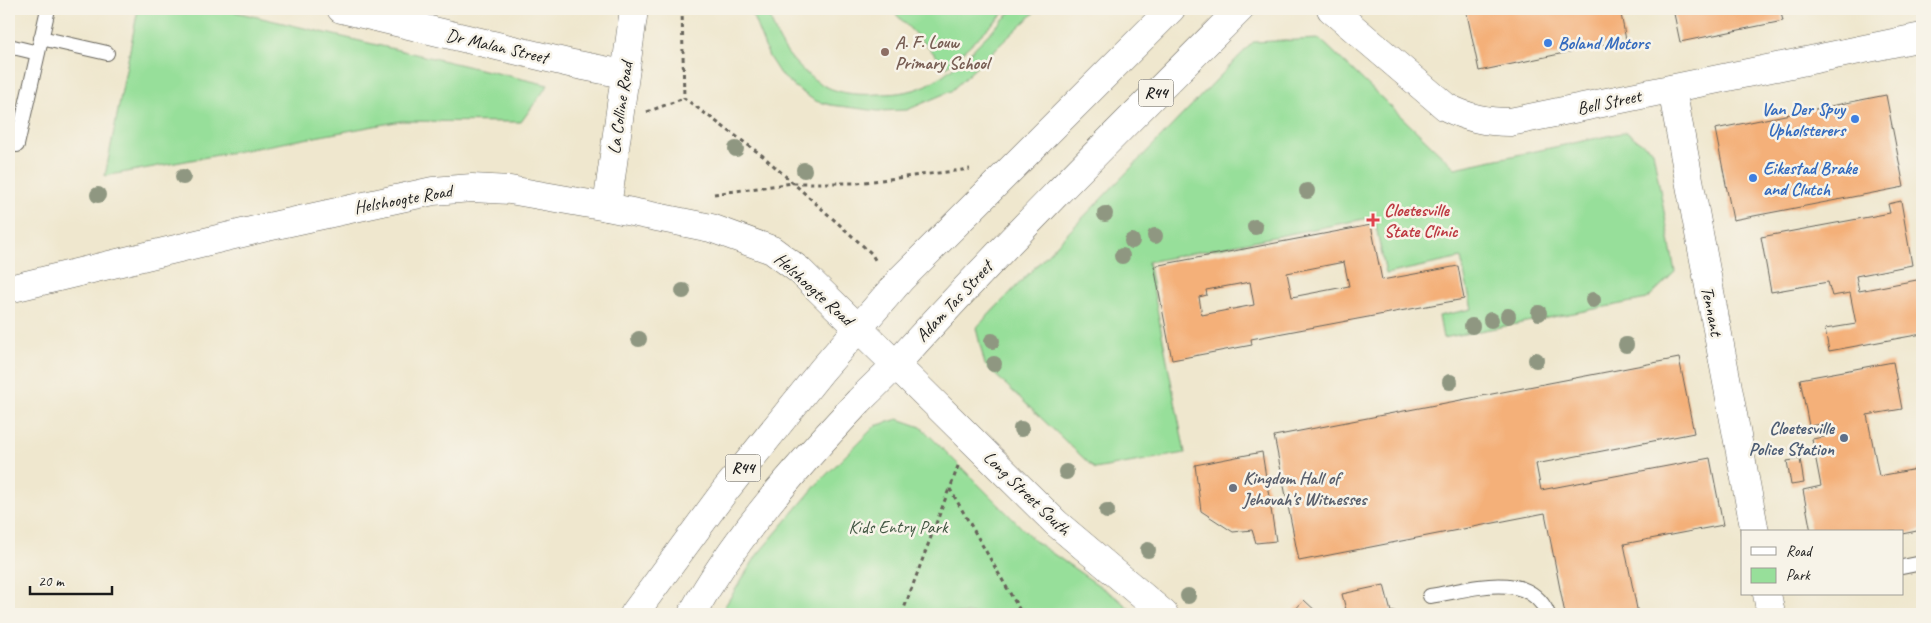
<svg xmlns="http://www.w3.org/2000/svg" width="1931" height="623" viewBox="0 0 1931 623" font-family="Caveat,sans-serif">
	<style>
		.green { fill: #97df9a; stroke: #5a7e5b }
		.building { fill: #f4b079; fill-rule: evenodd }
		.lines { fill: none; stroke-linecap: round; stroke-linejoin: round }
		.service-casing { stroke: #66635a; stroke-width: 16 }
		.minor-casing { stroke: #66635a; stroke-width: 29 }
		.tertiary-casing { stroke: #66635a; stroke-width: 29 }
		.secondary-casing { stroke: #66635a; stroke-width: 29 }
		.primary-casing { stroke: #66635a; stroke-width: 29 }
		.path { stroke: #66635a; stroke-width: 3; stroke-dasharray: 4 4; stroke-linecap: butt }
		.service { stroke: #fff; stroke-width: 14 }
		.minor { stroke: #fff; stroke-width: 28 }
		.tertiary { stroke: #fff; stroke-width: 28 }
		.secondary { stroke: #fff; stroke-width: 28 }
		.primary { stroke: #fff; stroke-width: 28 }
		.tree { fill: #8f9781 }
		.shop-dot { fill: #3f7fe0; stroke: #f7f3e8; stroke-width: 2 }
		.education-dot { fill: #8d6e63; stroke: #f7f3e8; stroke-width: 2 }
		.health-dot { fill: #e0444e; stroke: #f7f3e8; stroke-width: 2 }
		.service-dot { fill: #5c6f8a; stroke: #f7f3e8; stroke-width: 2 }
		.worship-dot { fill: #6b7280; stroke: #f7f3e8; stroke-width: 2 }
		.labels { text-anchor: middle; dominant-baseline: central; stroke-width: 5; stroke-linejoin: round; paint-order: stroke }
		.shield { fill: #f7f3e8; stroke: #5e5c59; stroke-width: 1 }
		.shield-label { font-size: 16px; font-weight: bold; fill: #1c1c1c }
		.education-label { font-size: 18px; font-weight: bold; fill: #785e54; stroke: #f7f3e8; text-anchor: start }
		.shop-label { font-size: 18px; font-weight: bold; fill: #366cbe; stroke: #f7f3e8; text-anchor: start }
		.street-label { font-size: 18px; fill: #1c1c1c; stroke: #f7f3e8 }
		.health-label { font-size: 18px; font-weight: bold; fill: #be3a42; stroke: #f7f3e8; text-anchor: start }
		.service-label { font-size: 18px; font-weight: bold; fill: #4e5e75; stroke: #f7f3e8; text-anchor: end }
		.worship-label { font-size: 18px; font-weight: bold; fill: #5b616d; stroke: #f7f3e8; text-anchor: start }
		.park-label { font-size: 18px; fill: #415642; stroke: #f7f3e8 }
	</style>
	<rect width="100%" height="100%" fill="#f7f3e8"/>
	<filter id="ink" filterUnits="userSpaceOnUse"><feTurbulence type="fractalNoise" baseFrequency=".02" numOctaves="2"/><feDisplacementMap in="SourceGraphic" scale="10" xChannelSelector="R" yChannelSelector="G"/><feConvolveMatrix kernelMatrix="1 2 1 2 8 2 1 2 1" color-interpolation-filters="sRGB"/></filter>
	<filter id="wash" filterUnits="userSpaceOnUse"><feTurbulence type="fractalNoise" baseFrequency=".0096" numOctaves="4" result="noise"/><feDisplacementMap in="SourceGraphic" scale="20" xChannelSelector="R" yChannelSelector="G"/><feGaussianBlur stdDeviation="1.12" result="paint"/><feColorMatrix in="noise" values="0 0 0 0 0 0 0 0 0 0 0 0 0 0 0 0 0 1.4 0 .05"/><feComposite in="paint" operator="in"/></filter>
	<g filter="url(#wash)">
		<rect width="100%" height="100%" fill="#efe7ce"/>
		<path class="green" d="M138,9H223L548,85L521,122L401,121L105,176Z
			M750,9H769C773,41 797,71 825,86C842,95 863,95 881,94C898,94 918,91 932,82C962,65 989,32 1014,9H1038L951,91L907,110L878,111L831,105L815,101L795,87L780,74L769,57Z
			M891,9H1008L947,67Z
			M1320,39L1455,168L1626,132L1653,151L1675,272L1647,299L1443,338L1439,316L1472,309L1461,258L1386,274L1374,217L1148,262L1185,453L1095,469L985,365L976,328L1253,42Z
			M898,419L921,427L1036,542L1117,598L1135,614H720L757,555L819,482L875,426Z"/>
		<g id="blocks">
			<path class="building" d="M1466,9H1620L1626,40L1479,71Z
				M1673,9H1780L1783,21L1680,42Z
				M1886,95L1904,187L1733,220L1715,129Z
				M1901,201L1912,265L1856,276L1859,291L1922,279V334L1829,351L1825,329L1856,324L1850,293L1832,296L1828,282L1771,292L1761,237L1890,213L1888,204Z
				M1371,225L1382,280L1458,266L1464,299L1251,339L1252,345L1172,360L1154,266ZM1344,262L1349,286L1292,297L1287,273ZM1250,282L1254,305L1202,315L1199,297L1207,295L1206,290Z
				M1679,358L1694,433L1536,464L1541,490L1710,458L1723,525L1624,544L1638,614H1565L1545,513L1299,561L1274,436Z
				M1893,362L1902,409L1867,415L1879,476L1922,468V530L1902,534V532H1811L1803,490L1821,486L1812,439L1829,436L1827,423L1809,426L1800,379Z
				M1262,452L1276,541L1256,543L1252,530L1233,532L1201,511L1195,465Z
				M1800,459L1804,483L1791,485L1787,461Z
				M1384,585L1391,612L1395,611L1396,614H1347L1342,594Z
				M1304,600L1319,614H1291Z"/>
		</g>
	</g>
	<g filter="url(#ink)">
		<use href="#blocks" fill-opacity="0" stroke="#66635a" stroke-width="1"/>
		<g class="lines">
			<g class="service-casing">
				<path id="service" d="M41,38L107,53
					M9,46L38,53
					M17,145L48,9
					M1902,567L1922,563
					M1430,596C1469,590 1528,568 1548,614"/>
			</g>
			<g class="minor-casing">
				<path id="minor" d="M341,9L573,64L624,74
					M1672,89L1755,532
					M607,207L634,9
					M1767,594L1771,614"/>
			</g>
			<g class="tertiary-casing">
				<path id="tertiary" d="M1331,9L1446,107C1468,118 1486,122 1510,122L1922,37
					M896,365L1056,523L1164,614"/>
			</g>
			<g class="secondary-casing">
				<path id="secondary" d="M9,289L263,228L433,191L472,188L510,190L607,207L711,228L772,250L799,270L896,365"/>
			</g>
			<g class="primary-casing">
				<path id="primary" d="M634,614L724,492L822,370L901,279L1171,9
					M692,614C736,535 797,467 859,401C872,388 885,376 897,363C1007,241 1124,125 1240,9"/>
			</g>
			<path class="path" d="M682,9L684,98L763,156L871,253L877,263
				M647,112L684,98
				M714,194L793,183H857L970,169
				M958,466L950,489L1022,614
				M902,614L949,489"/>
			<use href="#service" class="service"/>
			<use href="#minor" class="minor"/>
			<use href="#tertiary" class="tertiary"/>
			<use href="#secondary" class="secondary"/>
			<use href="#primary" class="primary"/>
		</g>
		<g class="tree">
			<circle cx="736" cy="149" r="8"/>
			<circle cx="804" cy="170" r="8"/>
			<circle cx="183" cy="177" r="8"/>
			<circle cx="1307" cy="191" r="8"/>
			<circle cx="98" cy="195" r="8"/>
			<circle cx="1105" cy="214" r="8"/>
			<circle cx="1255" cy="227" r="8"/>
			<circle cx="1155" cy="236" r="8"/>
			<circle cx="1132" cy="241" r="8"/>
			<circle cx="1122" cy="256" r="8"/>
			<circle cx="683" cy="291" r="8"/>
			<circle cx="1593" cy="300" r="8"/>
			<circle cx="1539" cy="313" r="8"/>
			<circle cx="1508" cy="316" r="8"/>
			<circle cx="1491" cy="320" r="8"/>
			<circle cx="1472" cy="326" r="8"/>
			<circle cx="639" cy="339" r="8"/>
			<circle cx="992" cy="341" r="8"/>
			<circle cx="1626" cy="345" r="8"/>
			<circle cx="1536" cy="360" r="8"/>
			<circle cx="994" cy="364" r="8"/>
			<circle cx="1450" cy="382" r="8"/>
			<circle cx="1021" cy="429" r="8"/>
			<circle cx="1066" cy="472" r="8"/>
			<circle cx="1107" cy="511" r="8"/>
			<circle cx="1148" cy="550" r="8"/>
			<circle cx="1188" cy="596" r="8"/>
		</g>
	</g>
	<g class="shop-dot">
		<circle cx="1548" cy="43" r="5"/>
		<circle cx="1855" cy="119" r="5"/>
		<circle cx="1753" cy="178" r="5"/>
	</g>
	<circle class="education-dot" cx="885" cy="52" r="5"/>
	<path class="health-dot" d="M1370.5 212.5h5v5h5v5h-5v5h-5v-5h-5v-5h5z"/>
	<circle class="service-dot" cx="1844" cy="438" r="5"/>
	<circle class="worship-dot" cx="1233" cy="488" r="5"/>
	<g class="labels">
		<g class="shield">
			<rect x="1138.5" y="79.5" width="35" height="27" rx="4"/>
			<rect x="725.5" y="454.5" width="35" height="27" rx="4"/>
		</g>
		<g class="shield-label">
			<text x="1156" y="93">R44</text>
			<text x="743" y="468">R44</text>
		</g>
		<g class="education-label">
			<text x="895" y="42">A. F. Louw<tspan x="895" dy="21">Primary School</tspan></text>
		</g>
		<g class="shop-label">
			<text x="1558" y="43">Boland Motors</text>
			<text x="1845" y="109" text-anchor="end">Van Der Spuy<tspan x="1845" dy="21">Upholsterers</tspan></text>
			<text x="1763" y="168">Eikestad Brake<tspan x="1763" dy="21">and Clutch</tspan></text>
		</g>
		<g class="street-label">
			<text transform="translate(497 46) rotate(13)">Dr Malan Street</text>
			<text transform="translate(1609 102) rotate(-12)">Bell Street</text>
			<text transform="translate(620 108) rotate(-82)">La Colline Road</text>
			<text transform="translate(403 199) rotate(-10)">Helshoogte Road</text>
			<text transform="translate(814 289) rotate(42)">Helshoogte Road</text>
			<text transform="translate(954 301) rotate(-47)">Adam Tas Street</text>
			<text transform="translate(1712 311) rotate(79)">Tennant</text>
			<text transform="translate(1027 493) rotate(44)">Long Street South</text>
		</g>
		<g class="health-label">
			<text x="1384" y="210">Cloetesville<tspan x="1384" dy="21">State Clinic</tspan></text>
		</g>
		<g class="service-label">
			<text x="1834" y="428">Cloetesville<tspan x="1834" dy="21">Police Station</tspan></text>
		</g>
		<g class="worship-label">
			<text x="1243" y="478">Kingdom Hall of<tspan x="1243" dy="21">Jehovah's Witnesses</tspan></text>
		</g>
		<g class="park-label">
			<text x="898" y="527">Kids Entry Park</text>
		</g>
	</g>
	<rect width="1931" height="623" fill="none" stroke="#f7f3e8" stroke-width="30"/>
	<rect x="1741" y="530" width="162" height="65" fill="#f7f3e8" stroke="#9f9d96"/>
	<rect x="1751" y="547" width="25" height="8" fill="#ffffff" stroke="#9f9d96"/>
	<text x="1786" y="556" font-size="15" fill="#1c1c1c">Road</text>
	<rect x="1751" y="568" width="25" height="15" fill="#97df9a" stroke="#9f9d96"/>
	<text x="1786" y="580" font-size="15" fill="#1c1c1c">Park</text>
	<path d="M30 586v8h82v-8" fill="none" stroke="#1c1c1c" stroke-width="2.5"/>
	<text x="38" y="586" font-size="15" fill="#1c1c1c" stroke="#f7f3e8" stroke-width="4" paint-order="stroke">20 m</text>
</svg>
